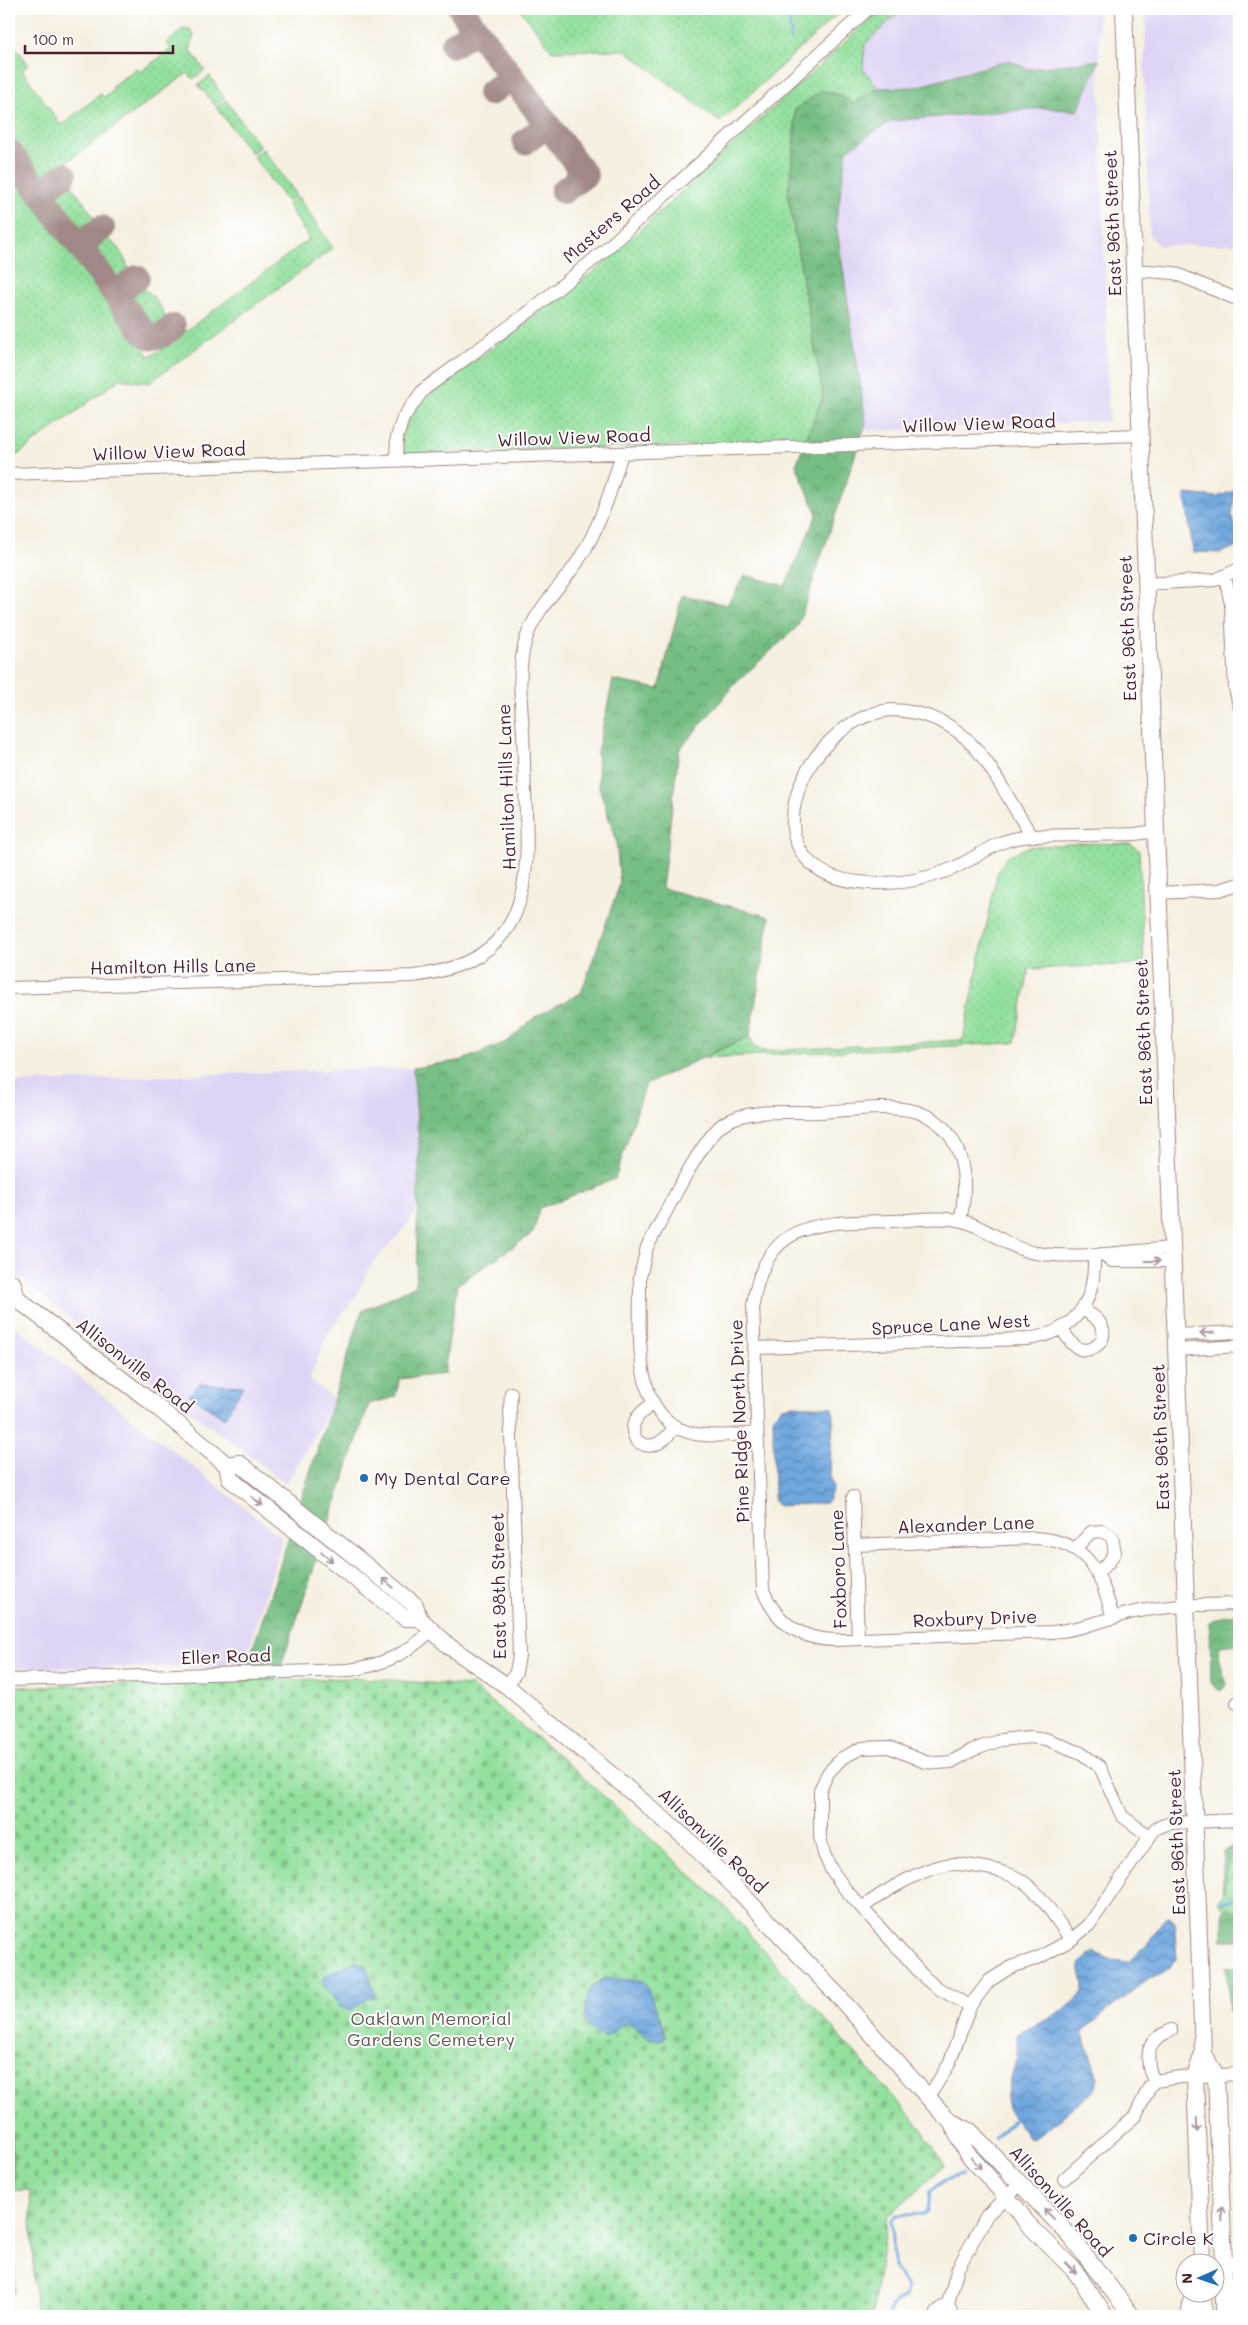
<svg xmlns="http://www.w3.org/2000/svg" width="1248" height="2325" viewBox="0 0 1248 2325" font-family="Mali,sans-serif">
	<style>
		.built { fill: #e0d4f4 }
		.grass { fill: url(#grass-dots); stroke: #6e8064 }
		.forest { fill: url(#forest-crowns); stroke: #606e58 }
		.wetland { fill: url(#wetland-marsh); stroke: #6e8064 }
		.cemetery { fill: url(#cemetery-stones); stroke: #6e8064 }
		.water { fill: url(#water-waves); stroke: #5c6384 }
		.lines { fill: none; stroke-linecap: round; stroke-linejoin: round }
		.stream { stroke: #6fa7de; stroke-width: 3 }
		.taxiway { stroke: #a08886; stroke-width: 26 }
		.minor-casing { stroke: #a08886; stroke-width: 14 }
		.major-casing { stroke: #a08886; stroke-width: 18 }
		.minor { stroke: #fff; stroke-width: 12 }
		.major { stroke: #fff; stroke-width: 16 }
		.oneway { stroke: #ae9aa0 }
		.poi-dot { fill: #1f6fb2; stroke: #fff; stroke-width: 2 }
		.labels { text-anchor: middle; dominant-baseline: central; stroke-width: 4; stroke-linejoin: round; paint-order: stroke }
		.street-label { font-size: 18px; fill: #4a1f2b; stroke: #fff }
		.poi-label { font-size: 18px; fill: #4a1f2b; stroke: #fff; text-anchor: start }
		.park-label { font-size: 18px; fill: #60594d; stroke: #fff }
	</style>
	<defs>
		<pattern id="grass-dots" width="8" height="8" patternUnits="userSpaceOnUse" patternTransform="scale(1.25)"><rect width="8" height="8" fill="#93e09d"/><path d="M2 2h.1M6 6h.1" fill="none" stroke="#80c087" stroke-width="1.8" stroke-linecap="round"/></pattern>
		<pattern id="forest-crowns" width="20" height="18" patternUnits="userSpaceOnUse" patternTransform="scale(1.25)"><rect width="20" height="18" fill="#76be84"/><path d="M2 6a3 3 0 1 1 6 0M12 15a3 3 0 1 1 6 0" fill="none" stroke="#639a6c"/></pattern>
		<pattern id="wetland-marsh" width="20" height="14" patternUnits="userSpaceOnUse" patternTransform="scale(1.25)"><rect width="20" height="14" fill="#93e09d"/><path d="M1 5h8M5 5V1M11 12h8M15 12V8" fill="none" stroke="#80c087"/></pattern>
		<pattern id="cemetery-stones" width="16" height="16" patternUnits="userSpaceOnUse" patternTransform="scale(1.25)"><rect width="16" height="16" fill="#93e09d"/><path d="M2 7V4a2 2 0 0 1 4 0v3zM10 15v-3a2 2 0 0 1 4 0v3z" fill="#80c087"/></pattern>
		<pattern id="water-waves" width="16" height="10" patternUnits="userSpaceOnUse" patternTransform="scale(1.25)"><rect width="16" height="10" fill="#6fa7de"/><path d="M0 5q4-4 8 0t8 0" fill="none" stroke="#5d87b4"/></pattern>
	</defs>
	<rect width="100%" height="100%" fill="#fff"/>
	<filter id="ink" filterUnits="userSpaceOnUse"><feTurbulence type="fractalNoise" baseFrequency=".02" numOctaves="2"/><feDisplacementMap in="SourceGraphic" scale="10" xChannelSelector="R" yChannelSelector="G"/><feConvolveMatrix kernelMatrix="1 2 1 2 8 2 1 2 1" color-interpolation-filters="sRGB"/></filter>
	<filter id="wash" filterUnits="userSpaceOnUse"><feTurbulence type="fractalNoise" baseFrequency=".0096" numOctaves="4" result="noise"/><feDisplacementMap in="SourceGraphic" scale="20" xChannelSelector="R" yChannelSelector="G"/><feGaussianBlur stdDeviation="1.12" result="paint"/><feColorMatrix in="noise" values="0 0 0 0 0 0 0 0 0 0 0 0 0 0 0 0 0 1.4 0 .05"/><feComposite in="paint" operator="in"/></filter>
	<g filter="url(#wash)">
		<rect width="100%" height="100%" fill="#f6f0e0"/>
		<path class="built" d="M902,9H1098L1099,60L1109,421L863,431L866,423L836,222L847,150L891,121L1045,108L1078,111L1099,61L1028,69L1009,60L917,87L878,88L863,69L865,44Z
			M1147,9H1239V244L1159,246L1150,235L1144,68Z
			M413,1068L419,1143L420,1206L404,1229L371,1265L355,1298L330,1330L309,1379L336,1401L286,1483L195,1415L9,1270V1083L269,1072Z
			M9,1321L283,1538L243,1667L9,1668Z"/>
		<path class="grass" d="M520,9H843L720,122L625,50L552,51Z
			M881,9H902L865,44L863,69L878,88L853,104L840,95L795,110L794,144L788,195L823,396L805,442L404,454C398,429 411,414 427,397L596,270Z
			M183,29H190L194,35L190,50L205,70L193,79L188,73L49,175L41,176L37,174L9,135V44L14,45L29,65L22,70L61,125L101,94L104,97L114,90L112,86L137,68L140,72L171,49L167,43Z
			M210,76L224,98L215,105L198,85Z
			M226,100L260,147L251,153L216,107Z
			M263,149L297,195L287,202L254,158V155Z
			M9,167L149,356L158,352L309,239L288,205L298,197L333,248L149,383L120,379L9,461Z
			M68,186H72L94,217L93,223L84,229L77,227L56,198V193Z
			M104,238C115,239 128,262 129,272L120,278H115L95,253L96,244Z
			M141,287C150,291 166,310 165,321L158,326L149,325L132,301L131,294Z
			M1080,843L1131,844L1139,850L1144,964L1029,969L1015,1043L702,1058L750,1036L753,1047L764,1051L963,1040L997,874L1007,856L1028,847Z"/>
		<path class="forest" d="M1009,60L1028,69L1099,60L1078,111L1045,108L891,121L847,150L836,222L866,423L798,626L736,683L679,750L662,888L770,917L750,1036L646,1084L615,1179L540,1208L533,1233L457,1285L444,1374L400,1379L395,1397L369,1404L275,1684L34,2282L30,2190H9V1817L241,1685L362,1311L416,1285L419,1143L413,1068L463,1060L508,1041L535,1017L581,993L620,884L616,840L599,787L597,753L613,680L659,689L682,595L727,605L745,575L785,586L817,514L796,465L823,396L788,195L794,144L795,110L822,90L840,95L853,104L878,88L917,87Z
			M1239,1614V1644L1219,1646C1219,1665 1222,1667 1227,1685L1220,1691L1211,1683L1210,1622L1224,1615Z
			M1239,1841V1940H1223V1911L1227,1906L1223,1890V1852Z
			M1226,1966L1239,1970V2018L1230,2012Z
			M9,2256L14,2258L15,2292L9,2293Z"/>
		<path class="wetland" d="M1239,1846V1913L1221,1905L1218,1899L1225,1893L1230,1851Z"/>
		<path class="cemetery" d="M359,1678L471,1686L557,1754L720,1901L921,2128L945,2165L888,2216L872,2316H36L30,2190H14L9,2053V1687Z"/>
		<path class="water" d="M1235,490L1232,515L1238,535V546L1220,553L1193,552L1185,494L1217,497Z
			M199,1384L243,1386L225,1418L189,1395Z
			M793,1405L832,1407L834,1416L831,1449L830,1477L833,1488L828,1501L825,1503L778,1506L774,1500L773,1417L782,1407Z
			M1170,1916L1174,1921L1177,1958L1163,1974L1149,1978L1082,2031L1098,2078L1094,2091L1035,2138L1029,2139L1008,2109L1006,2098L1017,2056V2034C1032,2026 1084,2005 1083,1987C1083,1979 1079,1972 1079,1964L1094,1952L1111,1960L1128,1962L1146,1946L1165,1917Z
			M356,1961L367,1968L375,1993L374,1997H370L351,2011L340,2007L322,1982L325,1976Z
			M605,1978L643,1981C648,1987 667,2032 665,2038C647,2046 641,2028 626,2022C617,2026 613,2035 604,2038L588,2027L584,2019L588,1994L594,1985Z"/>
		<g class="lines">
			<path class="stream" d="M785,9L789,16L791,40
				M1220,1902L1239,1898
				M995,2138L1018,2116
				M890,2316C890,2304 895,2301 905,2297L907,2288L894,2266L892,2221L897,2215L924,2214L928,2211L930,2191L944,2180L962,2175"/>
			<path class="taxiway" d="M461,9L585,175L563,191
				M453,45L476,29
				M490,93L512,77
				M525,142L547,125
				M9,151L144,333C155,341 164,335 173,327
				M40,193L64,175
				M79,245L102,228
				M115,294L137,278"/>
		</g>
	</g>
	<g filter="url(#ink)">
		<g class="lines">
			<g class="minor-casing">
				<path id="minor" d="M1134,270L1174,273L1239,300
					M396,460L397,437L403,418L423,390L529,312L604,251L868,9
					M9,474L1140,435
					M1225,577L1231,604L1235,688L1239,705
					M1145,584L1215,580L1239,569
					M891,710C976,713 991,775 1032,836C1022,837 1012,838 1003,842C984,849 968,863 949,870C926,879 900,884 875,883C733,882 800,719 891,710Z
					M1032,836L1135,834L1156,831
					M1158,893L1220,890L1239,884
					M9,988L413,976C528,961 531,890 525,793C524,772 524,752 523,732C521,701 517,669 526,639C536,608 561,587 578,561C600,527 611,491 622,453
					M1171,1248C1127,1251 1080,1260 1036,1253C1009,1249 989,1228 963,1221C941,1216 914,1220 891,1221C820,1223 766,1218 753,1305L763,1590C776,1622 800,1639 834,1640L1052,1632C1081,1630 1107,1618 1135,1612C1169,1605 1205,1605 1239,1604
					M1101,1254L1112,1261H1172
					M1062,1329C1066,1336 1072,1346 1080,1349C1093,1353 1108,1340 1102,1327C1099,1318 1089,1314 1082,1309
					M1176,1335L1239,1332
					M754,1348L1027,1339C1076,1332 1096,1303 1094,1254
					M1176,1350L1239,1346
					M653,1403C640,1413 626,1424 637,1441C653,1453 666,1439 676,1426
					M756,1433C736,1435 715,1437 695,1434C628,1421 641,1326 640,1277L647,1247C663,1220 702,1135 726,1122C752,1108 791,1113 819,1112C849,1111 885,1104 914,1111C963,1124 970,1178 960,1220
					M853,1497L858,1639
					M855,1545L1033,1538C1088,1540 1100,1571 1113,1618
					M1075,1549L1091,1532L1102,1531L1112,1537L1115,1552L1109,1562L1097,1573
					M9,1680L349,1670C383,1665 407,1654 432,1630
					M507,1686L516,1672L519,1655L510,1408L511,1393
					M1237,1703H1239
					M862,1908C884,1891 927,1865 955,1864C965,1864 976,1867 986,1868C1000,1871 1013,1874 1025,1883C1044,1897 1057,1921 1071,1940
					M970,2006L936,1987L925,1978L845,1889L831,1869L824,1854L820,1837V1790L828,1773L842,1758L862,1748L889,1747L925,1762L938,1763L951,1762L973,1750L1001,1740L1030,1737L1046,1739L1081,1753L1100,1767L1122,1816L1149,1836
					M1155,2081L1180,2077L1239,2074
					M928,2098L949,2064L970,2006L989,1981L1011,1967L1038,1958L1071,1940L1089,1925L1155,1829L1169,1823L1239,1820
					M1064,2179L1135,2116L1150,2086L1155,2081C1147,2071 1145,2048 1156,2039C1161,2035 1166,2033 1171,2030
					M1224,2263L1239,2262
					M948,2303L953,2316
					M937,2316V2312L948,2303L958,2268L987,2215L1020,2184"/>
			</g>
			<g class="major-casing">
				<path id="major" d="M1124,9L1199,1937L1203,2054L1195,2076L1202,2262
					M9,1281L13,1284L17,1299L150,1401L227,1465L230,1479L405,1618H419
					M227,1465L239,1463L415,1605L419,1618L450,1647L507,1686L689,1841L737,1889L839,1997L941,2112L951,2122L970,2131L1072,2238L1132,2316
					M1203,2054L1216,2075L1224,2263V2316
					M951,2122L966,2152L1018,2210L1026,2222L1075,2271L1105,2316
					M1203,2292L1204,2316
					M1189,2316L1193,2292"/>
			</g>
			<use href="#minor" class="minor"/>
			<use href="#major" class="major"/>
		</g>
		<defs><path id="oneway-shaft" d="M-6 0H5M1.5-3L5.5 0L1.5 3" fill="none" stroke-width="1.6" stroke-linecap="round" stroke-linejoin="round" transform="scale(1.25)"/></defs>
		<g class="oneway">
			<use href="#oneway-shaft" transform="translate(1153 1261)"/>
			<use href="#oneway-shaft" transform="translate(1207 1333) rotate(177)"/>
			<use href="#oneway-shaft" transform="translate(257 1501) rotate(39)"/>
			<use href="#oneway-shaft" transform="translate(327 1557) rotate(38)"/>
			<use href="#oneway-shaft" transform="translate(388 1583) rotate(-141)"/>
			<use href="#oneway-shaft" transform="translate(1197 2125) rotate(88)"/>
			<use href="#oneway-shaft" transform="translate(976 2163) rotate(48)"/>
			<use href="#oneway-shaft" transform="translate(1049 2214) rotate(-134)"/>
			<use href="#oneway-shaft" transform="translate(1222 2214) rotate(-93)"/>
			<use href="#oneway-shaft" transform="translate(1071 2268) rotate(46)"/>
		</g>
	</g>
	<g class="poi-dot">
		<circle cx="364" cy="1478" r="5"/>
		<circle cx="1133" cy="2238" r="5"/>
	</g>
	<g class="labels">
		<g class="street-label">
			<text transform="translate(611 219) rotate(-41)">Masters Road</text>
			<text transform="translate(1112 223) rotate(-92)">East 96th Street</text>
			<text transform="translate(979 423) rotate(-2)">Willow View Road</text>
			<text transform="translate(574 437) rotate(-2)">Willow View Road</text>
			<text transform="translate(169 451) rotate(-2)">Willow View Road</text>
			<text transform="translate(1127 628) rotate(-92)">East 96th Street</text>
			<text transform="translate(506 787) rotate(-92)">Hamilton Hills Lane</text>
			<text transform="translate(173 966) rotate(-1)">Hamilton Hills Lane</text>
			<text transform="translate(1143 1032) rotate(-92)">East 96th Street</text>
			<text transform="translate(951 1324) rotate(-3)">Spruce Lane West</text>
			<text transform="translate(135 1365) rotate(38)">Allisonville Road</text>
			<text transform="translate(739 1421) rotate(-92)">Pine Ridge North Drive</text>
			<text transform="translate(1160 1437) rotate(-92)">East 96th Street</text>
			<text transform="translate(966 1524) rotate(-2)">Alexander Lane</text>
			<text transform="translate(838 1569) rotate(-92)">Foxboro Lane</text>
			<text transform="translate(498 1586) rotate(-91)">East 98th Street</text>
			<text transform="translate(975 1618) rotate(-2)">Roxbury Drive</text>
			<text transform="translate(226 1656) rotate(-2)">Eller Road</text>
			<text transform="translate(713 1840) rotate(44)">Allisonville Road</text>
			<text transform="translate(1176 1842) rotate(-92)">East 96th Street</text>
			<text transform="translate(1061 2201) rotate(48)">Allisonville Road</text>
		</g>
		<g class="poi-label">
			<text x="374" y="1478">My Dental Care</text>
			<text x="1143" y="2238">Circle K</text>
		</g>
		<g class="park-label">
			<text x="431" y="2018">Oaklawn Memorial<tspan x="431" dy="21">Gardens Cemetery</tspan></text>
		</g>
	</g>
	<rect width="1248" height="2325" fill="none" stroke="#fff" stroke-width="30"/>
	<g transform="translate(1200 2278) rotate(268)"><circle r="24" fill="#ffffff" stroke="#b7a5aa"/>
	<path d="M0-4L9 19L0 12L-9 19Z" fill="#1f6fb2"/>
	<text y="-8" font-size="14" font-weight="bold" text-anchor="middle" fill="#4a1f2b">N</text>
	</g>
	<path d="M25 45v8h148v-8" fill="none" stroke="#4a1f2b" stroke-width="2.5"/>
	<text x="32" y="45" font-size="15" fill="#4a1f2b" stroke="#ffffff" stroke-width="4" paint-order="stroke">100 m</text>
</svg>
